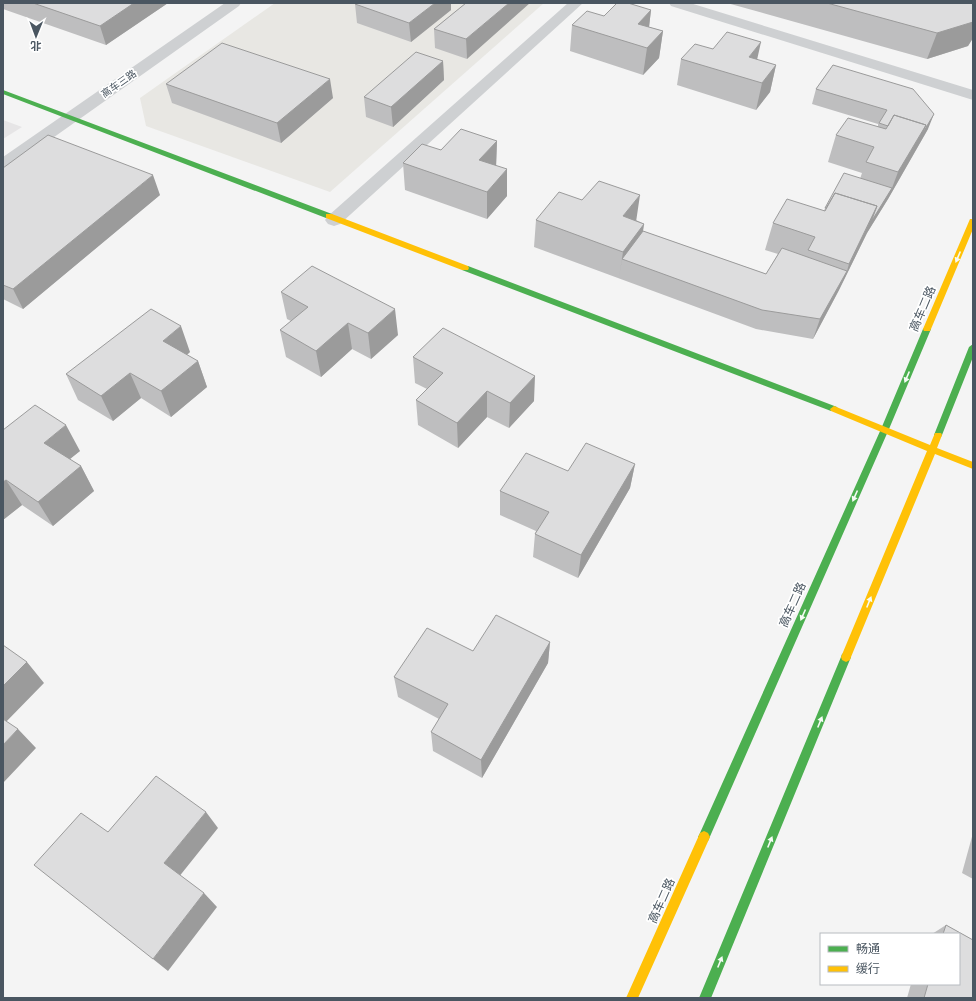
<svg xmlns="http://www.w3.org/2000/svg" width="976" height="1001" viewBox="0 0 976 1001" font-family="'Sofia Sans Condensed','Noto Sans SC',sans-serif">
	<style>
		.commercial { fill: #e8e7e3 }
		.education { fill: #e6e5e6 }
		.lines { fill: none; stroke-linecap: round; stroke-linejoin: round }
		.street { fill: #ced0d2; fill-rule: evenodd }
		.fast { fill: #4caf50; fill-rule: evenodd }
		.slow { fill: #ffc107; fill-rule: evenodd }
		.wall { fill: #bebebf }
		.shaded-wall { fill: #9b9b9b }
		.building { fill: #ddddde; stroke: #9b9b9b }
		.oneway { fill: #f6fbf6 }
		.labels { text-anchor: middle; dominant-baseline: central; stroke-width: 3.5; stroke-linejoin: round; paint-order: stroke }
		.far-street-label { font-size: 10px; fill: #4a5661; stroke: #fff }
		.street-label { font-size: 12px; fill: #4a5661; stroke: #fff }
	</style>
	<rect width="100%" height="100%" fill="#f4f4f4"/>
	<path class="commercial" d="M275,3H544L330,192L146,126L140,98Z"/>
	<path class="education" d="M3,120L22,127L3,139Z"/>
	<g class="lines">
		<path class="street" d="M225,3H241L239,6L9,169L3,170V157Z
			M568,3H583L340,224L334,226L328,224L325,220L328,216Z
			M669,3H690L973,90V100L671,6Z"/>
		<path class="fast" d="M3,90L332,214L333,216L332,218H326L3,94Z
			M462,266H468L837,407L838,409L837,411H831L462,270Z
			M927,326L931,329L889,429L708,841L704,843L700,841L698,837L700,833L881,429L923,329Z
			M973,344V357L942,435L941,437H935L934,435L969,347Z
			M846,652L850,654L851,657L711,998H699L841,657L842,654Z"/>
		<path class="slow" d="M326,214H332L468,266L469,268L468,270H462L326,218Z
			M970,219H973V229L931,329L930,331H924L923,329Z
			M834,406L930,445L935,433H941L942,435L937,448L973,462V469L935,454L851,657L850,660L846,662L842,660L841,657L927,451L831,411L830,409Z
			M704,831L708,833L710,837L638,998H626L700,833Z"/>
	</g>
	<path class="wall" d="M3,3H168L106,45L3,9Z
		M466,3L467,59L435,48L434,29Z
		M727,3H973V38L968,46L927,59Z
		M355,4L451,10L411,42L357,23Z
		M651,10L649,27L663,31L659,58L643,75L570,51L572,25L604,16Z
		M713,49L757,60L776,65L770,92L756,110L677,85L681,59Z
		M443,61L444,80L393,127L366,117L364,97Z
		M833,65L928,129L888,199L867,233L839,290L813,339L756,329L534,247L536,220H636L644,224L643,231L766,274L778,254L765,250L773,223L824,211L825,208L860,179L862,173L828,162L836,135L878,127V124L812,104L816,89Z
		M166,84L333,98L281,143L172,103Z
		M497,141L496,166L507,196L487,219L405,190L403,163L441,150Z
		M3,168L160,195L23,309L3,299Z
		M281,292L398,335L371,359L352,349L321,377L286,357L280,330L291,321L287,319Z
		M190,352L187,355L198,361L207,387L171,417L141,398L113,421L78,400L66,374Z
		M413,357L534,401L509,428L487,417L458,448L418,425L416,400L427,389L415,383Z
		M3,430L80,451L69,459L81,466L94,491L53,526L22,505L3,520Z
		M635,464L630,488L578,578L533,557L535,534L536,531L500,515V491L568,471Z
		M550,642L548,663L482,778L433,751L431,732L439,719L398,697L394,677L473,651Z
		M973,833V879L962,873Z
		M946,925L973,940V998H907L911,984H959V934H932Z"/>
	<path class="shaded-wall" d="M134,3H168L106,45L100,26Z
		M435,3H451V10L411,42L409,23Z
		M509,3H530L467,59L466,39Z
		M651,10L648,36L638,24Z
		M973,22V38L968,46L927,59L937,33Z
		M663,31L659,58L643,75L647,48Z
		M761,42L755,69L749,57Z
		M443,61L444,80L393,127L391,107Z
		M776,65L770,92L756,110L762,83Z
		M330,79L333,98L281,143L277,123Z
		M934,114L928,129L888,199L867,233L839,290L813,339L820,319L847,271L849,264L877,206L892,188L898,172L926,125Z
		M497,141L496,168L479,160Z
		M507,169V196L487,219V192Z
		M153,175L160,195L23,309L13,289Z
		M640,195L636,222L623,216Z
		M644,224L640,250L622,259L619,278L623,252Z
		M395,309L398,335L371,359L368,333Z
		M348,323L352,349L321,377L316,351Z
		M181,326L190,352L172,367L163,341Z
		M198,361L207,387L171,417L161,391Z
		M130,373L141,398L113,421L101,396Z
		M535,376L534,401L509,428L510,403Z
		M487,391V417L458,448L457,423Z
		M66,425L80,451L59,468L44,443Z
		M635,464L630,488L578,578L581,555Z
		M81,466L94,491L53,526L38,502Z
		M6,480L22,505L3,520V482Z
		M550,642L548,663L482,778L481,760Z
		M27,662L44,683L3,725V686Z
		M18,729L36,748L3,783V745Z
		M206,812L218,828L178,878L164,863Z
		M204,893L217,907L168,971L153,959Z"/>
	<path class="building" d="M33,3H134L100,26Z
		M356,3H435L409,23L355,4Z
		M466,3H509L466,39L434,29Z
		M617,3H628L651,10L638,24L663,31L647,48L572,25L587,11L604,16Z
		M827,3H973V22L937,33Z
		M727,32L761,42L749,57L776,65L762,83L681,59L695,44L713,49Z
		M222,43L330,79L277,123L166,84Z
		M416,52L443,61L391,107L364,97Z
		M833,65L913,89L934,114L921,136L926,125L894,115L888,126L879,123L887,110L816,89Z
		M894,115L926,125L898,172L866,162L874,147L836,135L848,118L886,129Z
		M461,129L497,141L479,160L507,169L487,192L403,163L422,144L441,150Z
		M48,135L153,175L13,289L3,285V168Z
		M844,173L892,188L871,222L877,206L835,193L826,208H825Z
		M599,181L640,195L623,216L644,224L623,252L536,220L559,192L582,200Z
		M835,193L877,206L849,264L808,250L815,237L773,223L787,199L825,211Z
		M643,231L766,274L782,248L847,271L820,319L762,310L622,259Z
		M312,266L395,309L368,333L348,323L316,351L280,330L308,307L281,292Z
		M151,309L181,326L163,341L198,361L161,391L130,373L101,396L66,374Z
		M443,328L535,376L510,403L487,391L457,423L416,400L443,373L413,357Z
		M35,405L66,425L44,443L81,466L38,502L6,480L3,482V430Z
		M586,443L635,464L581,555L535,534L549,512L500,491L526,453L568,471Z
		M496,615L550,642L481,760L431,732L448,704L394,677L427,628L473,651Z
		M3,645L27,662L3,686Z
		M3,719L18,729L3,745Z
		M156,776L206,812L164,863L204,893L153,959L34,865L81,813L108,832Z
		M946,925L973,940V998H924L928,984H959V934H943Z"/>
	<defs><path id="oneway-solid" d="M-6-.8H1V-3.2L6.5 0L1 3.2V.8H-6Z"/></defs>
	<g class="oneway">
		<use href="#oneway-solid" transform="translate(958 257) rotate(113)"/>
		<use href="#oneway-solid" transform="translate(907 377) rotate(113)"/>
		<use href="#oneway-solid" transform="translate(855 496) rotate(114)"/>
		<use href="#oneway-solid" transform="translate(869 602) rotate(-68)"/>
		<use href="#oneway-solid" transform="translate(803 615) rotate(114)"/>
		<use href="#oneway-solid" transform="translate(820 722) rotate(-68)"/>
		<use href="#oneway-solid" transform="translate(770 842) rotate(-68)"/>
		<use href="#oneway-solid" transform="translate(720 962) rotate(-68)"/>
	</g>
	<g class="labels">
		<g class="far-street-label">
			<text transform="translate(119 84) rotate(-35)">高车三路</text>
		</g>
		<g class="street-label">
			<text transform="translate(923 309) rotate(-67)">高车二路</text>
			<text transform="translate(793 605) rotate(-66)">高车二路</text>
			<text transform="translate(662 901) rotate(-66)">高车二路</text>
		</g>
	</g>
	<rect width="976" height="1001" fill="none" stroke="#4a5661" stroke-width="8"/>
	<rect x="820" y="933" width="140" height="52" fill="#ffffff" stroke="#b7bbc0"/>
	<rect x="828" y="946" width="20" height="6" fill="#4caf50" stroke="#b7bbc0"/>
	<text x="856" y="953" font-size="12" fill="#4a5661">畅通</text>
	<rect x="828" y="966" width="20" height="6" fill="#ffc107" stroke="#b7bbc0"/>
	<text x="856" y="973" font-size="12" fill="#4a5661">缓行</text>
	<g transform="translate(36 36) rotate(181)" stroke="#ffffff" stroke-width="3" paint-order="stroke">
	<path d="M0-3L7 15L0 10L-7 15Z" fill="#4a5661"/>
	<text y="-6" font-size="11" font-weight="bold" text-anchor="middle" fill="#4a5661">北</text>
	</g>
</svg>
